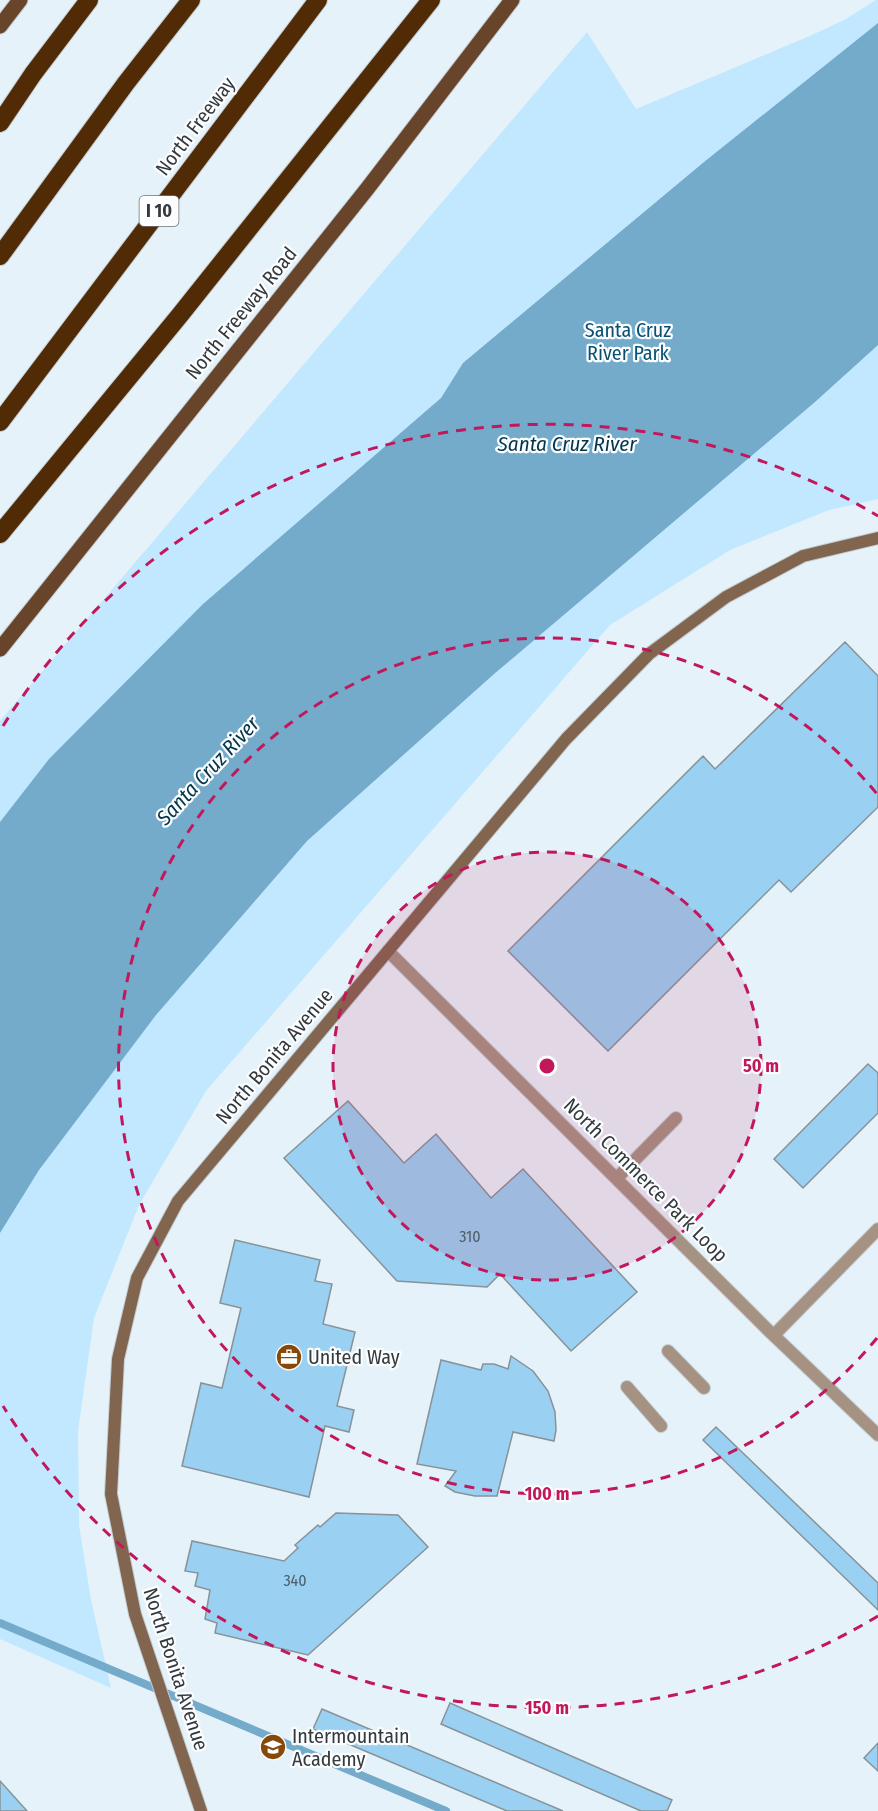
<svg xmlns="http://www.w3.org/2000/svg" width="878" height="1811" viewBox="0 0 878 1811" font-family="'Fira Sans Condensed',sans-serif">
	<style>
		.green { fill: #c1e8ff }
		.water { fill: #74aaca }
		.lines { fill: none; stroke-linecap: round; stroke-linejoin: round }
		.stream { stroke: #74aaca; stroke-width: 8 }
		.building { fill: #9ad1f2; stroke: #879299; stroke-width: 1.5 }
		.lane-casing { stroke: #c2cdd3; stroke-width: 14 }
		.street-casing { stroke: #c2cdd3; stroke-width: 14 }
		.secondary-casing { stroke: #c2cdd3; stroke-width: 14 }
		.primary-casing { stroke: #c2cdd3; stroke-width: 17 }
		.highway-casing { stroke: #c2cdd3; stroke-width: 20 }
		.lane { stroke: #a69282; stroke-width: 12 }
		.street { stroke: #a69282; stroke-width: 12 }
		.secondary { stroke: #82654f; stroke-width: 12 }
		.primary { stroke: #68452a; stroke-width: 15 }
		.highway { stroke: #502b06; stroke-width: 18 }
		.ring { fill: none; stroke: #c2185b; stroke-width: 3; stroke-dasharray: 10 8 }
		.labels { text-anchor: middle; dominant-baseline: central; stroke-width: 4.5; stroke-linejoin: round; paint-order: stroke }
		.number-label { font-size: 16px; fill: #4e5f6a }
		.shield { fill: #fbfdff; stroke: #707476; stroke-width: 1.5 }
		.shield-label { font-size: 18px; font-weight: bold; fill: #34393c }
		.street-label { font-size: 20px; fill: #34393c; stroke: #fbfdff }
		.park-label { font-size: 20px; fill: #0a5171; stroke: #fbfdff }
		.poi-label { font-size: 20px; fill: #34393c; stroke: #fbfdff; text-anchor: start }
		.water-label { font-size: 21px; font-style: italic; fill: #04354b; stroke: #fbfdff }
		.centre { fill: #c2185b; stroke: #fbfdff; stroke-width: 3 }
		.ring-label { font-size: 18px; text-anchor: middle; font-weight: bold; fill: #c2185b; stroke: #fbfdff; stroke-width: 4.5; stroke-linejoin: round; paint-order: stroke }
	</style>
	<rect width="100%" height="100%" fill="#e5f2f9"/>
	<path class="green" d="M876,0H878V499L829,510L730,550L610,625L206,1091L139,1205L94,1318L78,1431L79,1525L91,1600L111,1688L0,1639V721L587,32L636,109L812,35L844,20Z"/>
	<path class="water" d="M878,23V345L815,402L494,674L307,841L156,1015L39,1170L0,1233V822L49,759L203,604L441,398L463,363L704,162Z"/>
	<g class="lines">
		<path class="stream" d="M0,1623L446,1811"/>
	</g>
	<path class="building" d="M845,642L878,676V807L791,892L779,880L608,1051L508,951L703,756L715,769Z
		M868,1064L878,1073V1113L803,1188L774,1159Z
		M348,1101L404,1163L436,1134L491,1198L523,1169L637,1292L571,1351L500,1274L487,1287L397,1281L284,1158Z
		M235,1240L320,1260L315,1281L332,1284L323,1324L355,1332L337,1406L354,1410L349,1432L325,1426L309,1497L182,1466L201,1383L222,1388L241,1308L220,1303Z
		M511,1356L533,1371L548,1391L555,1412L556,1430L554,1441L513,1432L497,1496H475L455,1492L445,1486L456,1471L417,1464L441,1360L481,1370L483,1364H494L508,1369Z
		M716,1427L878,1583V1610L703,1440Z
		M336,1513L398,1515L428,1547L308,1655L215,1633L217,1623L205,1619L210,1590L195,1586L198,1573L185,1571L192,1541L284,1561L298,1548L295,1545L318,1525L320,1527Z
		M450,1703L672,1800L667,1811H641L441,1724Z
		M322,1709L563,1811H507L313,1729Z
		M878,1743V1771L864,1758Z
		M0,1781L27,1811H0Z"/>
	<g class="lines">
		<g class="lane-casing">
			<path id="lane" d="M617,1178L676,1118
				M774,1335L878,1229
				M668,1351L704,1388
				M627,1387L661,1426"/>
		</g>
		<g class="street-casing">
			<path id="street" d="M388,951L768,1330L878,1435"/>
		</g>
		<g class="secondary-casing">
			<path id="secondary" d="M201,1811L135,1614L111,1494L118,1359L137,1278L178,1201L566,739L649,654L726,597L803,556L878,538"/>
		</g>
		<g class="primary-casing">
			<path id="primary" d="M0,26L20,0
				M0,649L367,189L512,0"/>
		</g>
		<g class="highway-casing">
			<path id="highway" d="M0,123L33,74L89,0
				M0,256L126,83L191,0
				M0,422L318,0
				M0,534L180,315L431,0"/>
		</g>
		<use href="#lane" class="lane"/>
		<use href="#street" class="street"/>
		<use href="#secondary" class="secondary"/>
		<use href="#primary" class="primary"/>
		<use href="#highway" class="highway"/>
	</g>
	<circle cx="547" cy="1066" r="214" fill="#c2185b" fill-opacity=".12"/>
	<g class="ring">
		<circle cx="547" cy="1066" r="214"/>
		<path d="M877 1338A428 428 0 1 1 877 794"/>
		<path d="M878 1616A642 642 0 0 1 3 1406M3 726A642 642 0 0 1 878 516"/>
	</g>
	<defs>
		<g id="office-disc" transform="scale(1.35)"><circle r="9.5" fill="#864908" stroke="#fbfdff"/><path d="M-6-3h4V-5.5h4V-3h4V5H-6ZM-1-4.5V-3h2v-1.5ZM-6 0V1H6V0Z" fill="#fff"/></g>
		<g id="school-disc" transform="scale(1.35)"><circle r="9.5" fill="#864908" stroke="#fbfdff"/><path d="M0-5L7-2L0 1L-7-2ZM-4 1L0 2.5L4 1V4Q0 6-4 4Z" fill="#fff"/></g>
	</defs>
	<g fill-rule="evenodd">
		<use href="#office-disc" x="289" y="1357"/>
		<use href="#school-disc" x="273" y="1747"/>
	</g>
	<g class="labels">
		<g class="number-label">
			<text x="470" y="1236">310</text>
			<text x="295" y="1580">340</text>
		</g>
		<rect class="shield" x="139.5" y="196" width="39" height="30" rx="4.5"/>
		<g class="shield-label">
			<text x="159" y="211">I 10</text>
		</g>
		<g class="street-label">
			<text transform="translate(195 126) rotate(-53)">North Freeway</text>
			<text transform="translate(241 313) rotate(-51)">North Freeway Road</text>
			<text transform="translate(274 1056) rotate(-50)">North Bonita Avenue</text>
			<text transform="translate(646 1180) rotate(45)">North Commerce Park Loop</text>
			<text transform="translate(176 1669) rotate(72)">North Bonita Avenue</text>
		</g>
		<g class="park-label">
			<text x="628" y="330">Santa Cruz<tspan x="628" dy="23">River Park</tspan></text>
		</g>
		<g class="poi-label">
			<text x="308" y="1357">United Way</text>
			<text x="292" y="1736">Intermountain<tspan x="292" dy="23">Academy</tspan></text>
		</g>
		<g class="water-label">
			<text x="567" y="444">Santa Cruz River</text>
			<text transform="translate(208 771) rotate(-47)">Santa Cruz River</text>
		</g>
	</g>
	<circle cx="547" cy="1066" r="9" class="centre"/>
	<g class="ring-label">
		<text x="761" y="1072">50 m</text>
		<text x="547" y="1500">100 m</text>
		<text x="547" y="1714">150 m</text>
	</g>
</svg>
